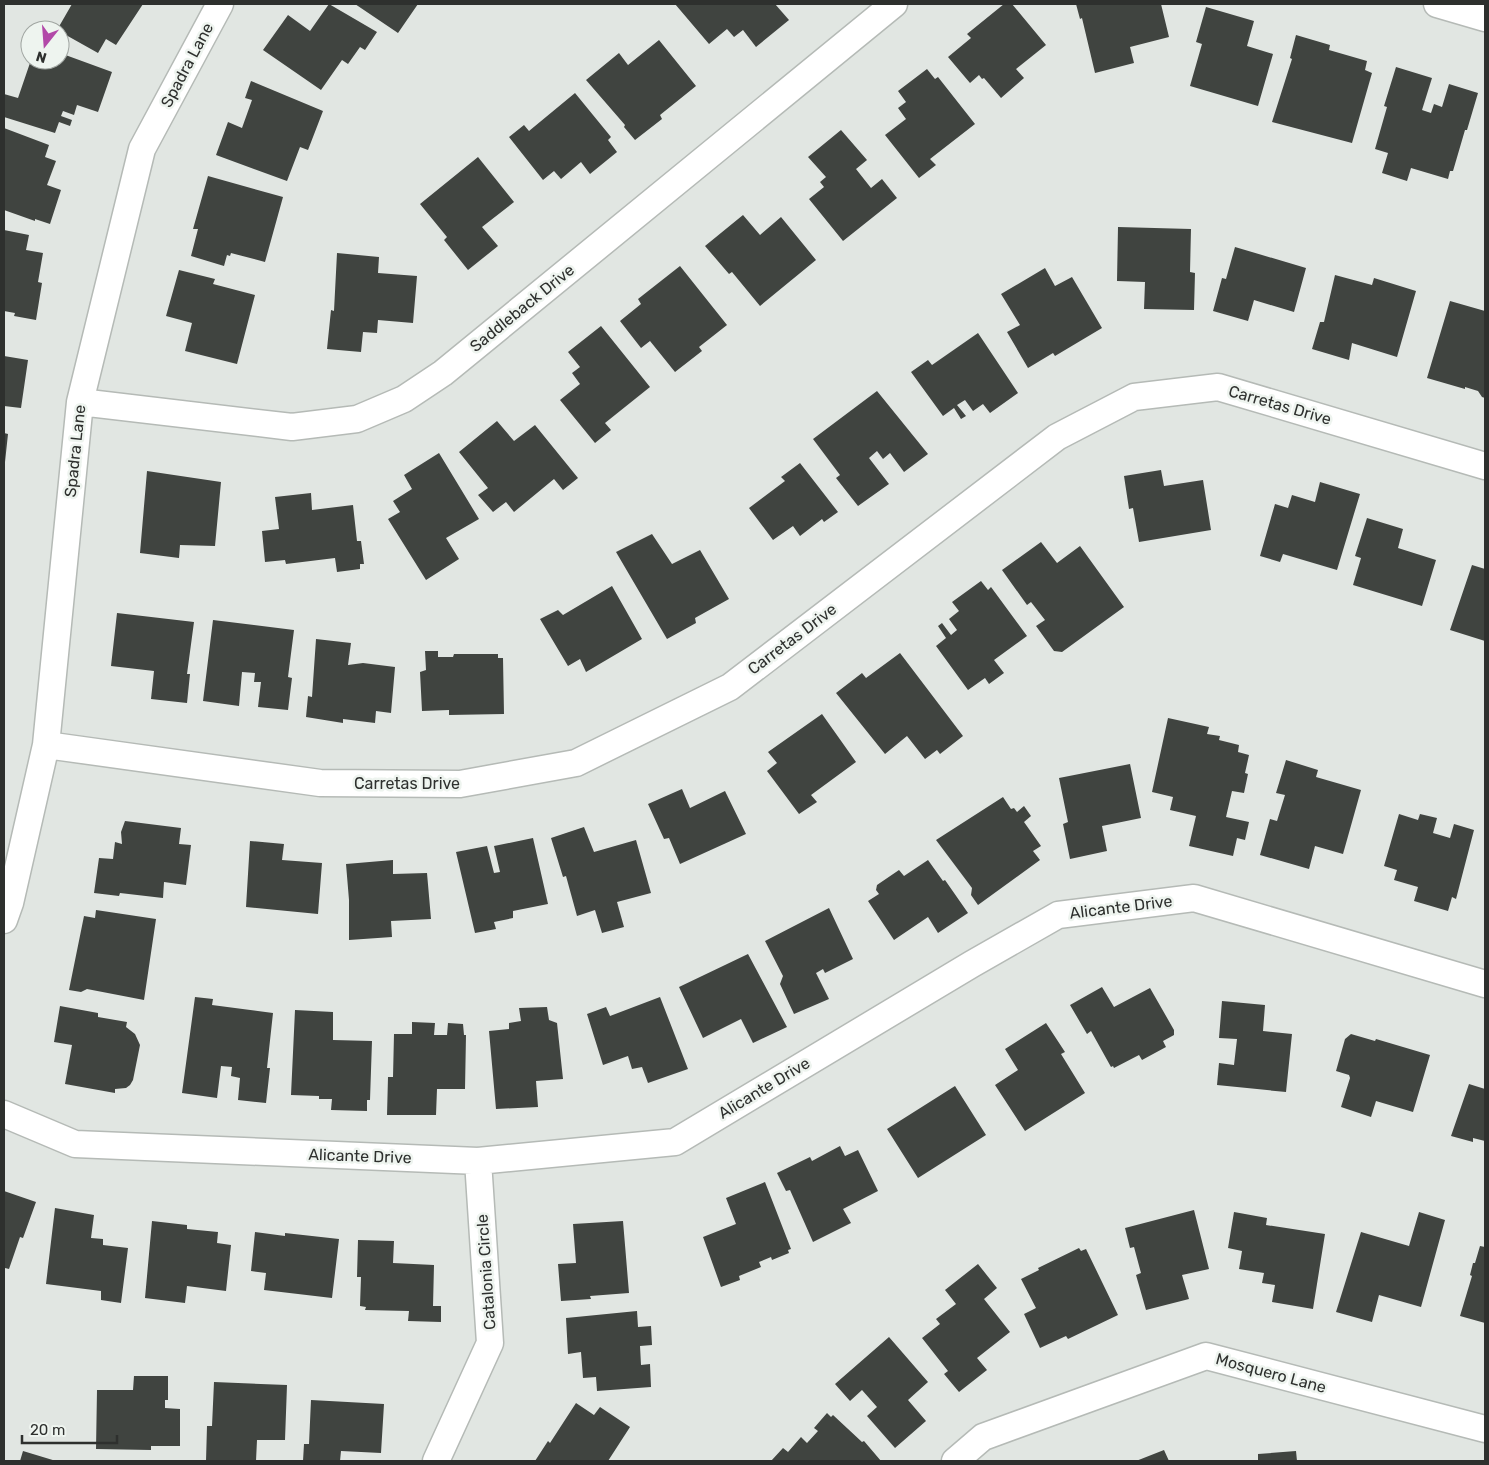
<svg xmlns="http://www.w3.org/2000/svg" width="1489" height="1465" viewBox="0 0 1489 1465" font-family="Rubik,sans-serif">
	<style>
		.building { fill: #404440 }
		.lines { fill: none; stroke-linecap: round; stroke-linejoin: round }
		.street-casing { stroke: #b5bab6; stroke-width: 29 }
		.street { stroke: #fff; stroke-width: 26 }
		.labels { text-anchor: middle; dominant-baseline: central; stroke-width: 5; stroke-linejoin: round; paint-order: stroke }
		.street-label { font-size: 16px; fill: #2e302e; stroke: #eef4ef }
	</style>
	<rect width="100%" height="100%" fill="#e1e6e2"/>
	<path class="building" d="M72,4H143L116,45L106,39L98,53L57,30Z
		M329,4L377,32L365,50L360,47L348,64L342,60L321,90L263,50L288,15L310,31Z
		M355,4H418L398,33Z
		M675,4H775L789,20L756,47L743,30L734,37L727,29L709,44Z
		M1004,4H1012L1046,45L1016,69L1024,78L1001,98L984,78L982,79L979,75L970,83L948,57L971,38L967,34Z
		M1076,4H1161L1169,37L1130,47L1134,63L1095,73L1082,18L1080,19Z
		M1206,7L1254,21L1247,46L1273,54L1258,106L1190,86L1202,44L1196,42Z
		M1296,35L1330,45L1329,50L1367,61L1365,70L1372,73L1352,143L1272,122L1292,59L1290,58Z
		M659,40L696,86L660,115L662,119L635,140L624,127L625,125L586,80L619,53L628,65Z
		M60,53L112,72L98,112L77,105L74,115L63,111L61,116L72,120L70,126L59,122L55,133L4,117V94L18,98L31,60H60Z
		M1396,67L1432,78L1422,110L1431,113L1434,104L1442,107L1449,84L1478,93L1467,130H1465L1453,171H1450L1448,179L1411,168L1407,181L1382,173L1388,153L1375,149L1387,107L1384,106Z
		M927,69L935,79L938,77L975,124L930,159L936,165L919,178L885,135L906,119L898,108L906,102L898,91Z
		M251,81L323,111L308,150L300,147L287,181L216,155L228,122L242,128L252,100L245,98Z
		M575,93L611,137L608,140L617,152L590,174L581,162L561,179L554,171L543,180L509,137L524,125L529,131Z
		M4,128L49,145L45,157L56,161L47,185L61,190L50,224L35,219V221L4,210Z
		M841,130L867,160L856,169L871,188L882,179L897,198L843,241L809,199L824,187L820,182L826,177L808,157Z
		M478,157L514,202L482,227L498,246L468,270L444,240L447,237L420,204Z
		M208,176L283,197L265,262L231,253L230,256L227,255L224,266L191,256L198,229H193Z
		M743,215L760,235L781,217L816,260L760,306L732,272L729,274L705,246Z
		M1118,227L1191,229L1190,272L1195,273L1194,310L1144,309L1145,282L1117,281Z
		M4,230L29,235L26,250L43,253L38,282L42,283L36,320L14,316L15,313L4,311Z
		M1235,247L1306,268L1294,312L1254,300L1248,321L1213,311L1222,278L1226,279Z
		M337,253L379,257L378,273L417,276L413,323L378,320L377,333L363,332L361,352L327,349L331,310L334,311Z
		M680,266L727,325L699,347L702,351L675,372L650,341L641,348L620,321L641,304L638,299Z
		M1045,268L1055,286L1072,277L1102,328L1055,356L1053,353L1028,368L1007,332L1020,325L1001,294Z
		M179,270L215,279L213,284L255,295L237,364L185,351L192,323L166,316Z
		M1335,275L1372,285L1374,278L1416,291L1397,357L1352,343L1349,360L1312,349L1320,322H1324Z
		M1450,301L1485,311V398L1482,397L1478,391L1465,387V389L1427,378Z
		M601,326L650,387L605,423L611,430L595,443L560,400L580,384L572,373L580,367L568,352Z
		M978,333L1018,393L990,413L983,404L973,411L965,400L957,405L966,416L961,419L954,408L943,416L911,372L928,360L932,365Z
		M4,356L28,360L21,408L4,406Z
		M877,391L928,454L904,472L890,453L883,459L877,451L869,458L889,484L858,506L836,478L840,475L813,439Z
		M497,421L514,441L535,425L578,478L563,490L554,479L514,512L506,502L493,512L478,495L488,488L459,452Z
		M4,433L8,434L5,462H4Z
		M439,453L479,519L446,538L459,559L426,580L388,519L400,512L393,501L412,489L404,475Z
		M800,463L838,512L824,522L822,519L800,536L793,526L773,540L749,508L785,481L781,477Z
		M1161,470L1164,486L1203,480L1211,530L1139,542L1133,508L1129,509L1124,476Z
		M147,471L221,482L215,546L180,545L179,558L140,553Z
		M1320,482L1360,494L1337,570L1283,554L1280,562L1260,556L1275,504L1288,508L1292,495L1315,502Z
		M311,493L312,510L353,505L357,541H361L364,564H360V569L337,572L335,558L286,564L285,560L265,562L262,531L279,529L275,497Z
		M1367,518L1403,529L1398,548L1436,560L1422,606L1353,585L1361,558L1355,556Z
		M652,534L672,564L700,550L729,599L695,618L696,623L667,639L616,552Z
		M1041,542L1057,563L1080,546L1124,607L1062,652L1054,651L1036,626L1045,620L1031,602L1027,605L1002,570Z
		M1472,565L1485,569V641L1450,630Z
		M981,581L988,590L991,587L1027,636L994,660L1004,673L989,684L985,678L968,690L936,646L946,638L938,626L942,623L951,635L957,630L949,619L959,611L952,602Z
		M612,586L642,639L586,672L580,659L568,666L540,619L558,610L563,615Z
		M117,613L194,622L187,674H190L187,703L151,699L154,671L111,666Z
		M213,620L294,630L288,677L292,678L288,710L258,707L261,682H254L255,673L242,672L239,706L203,701Z
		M316,639L351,643L348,665L363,663L395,667L391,713L376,711L375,723L343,719V723L306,717L308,696L312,697Z
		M425,651H438V657H453L454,654H498V658H503L504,714L449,715V710L422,711L420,672L426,670Z
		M900,653L963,736L940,754L937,750L925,759L907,736L885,754L836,693L862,673L866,678Z
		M822,714L856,762L811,795L817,802L799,814L767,771L777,763L768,752Z
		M1168,718L1209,727L1207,734L1220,736L1219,740L1239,745L1238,752L1249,755L1245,773L1248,774L1244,793L1232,791L1226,817L1249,822L1245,840L1237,838L1233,856L1189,846L1196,816L1170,810L1173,797L1152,792Z
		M1286,760L1318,770L1316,777L1361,790L1343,854L1315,846L1309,869L1260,855L1270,819L1277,821L1285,795L1276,793Z
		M1130,764L1141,818L1102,826L1107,851L1070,859L1063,824L1068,822L1059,778Z
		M682,789L690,808L725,791L746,834L680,864L669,838L664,839L648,804Z
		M1003,797L1011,809L1014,808L1017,812L1024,806L1031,816L1024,822L1041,846L1033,851L1040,860L978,905L971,895L972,888L936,840Z
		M1399,814L1418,820L1420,814L1437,818L1433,833L1450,838L1454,824L1474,830L1456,899L1452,897L1448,911L1414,901L1418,887L1394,880L1397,870L1384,866Z
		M125,821L181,828L179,844L191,845L186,885L164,882L163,898L120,893L119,896L94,893L99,858L113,859L115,842L122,844L121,832Z
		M584,827L594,852L636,840L651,893L617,902L624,927L602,933L595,910L577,916L566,876L563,877L551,838Z
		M533,838L548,904L513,911V918L494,922L496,929L475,933L456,852L487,846L494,873L500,872L494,846Z
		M250,841L284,844L282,860L322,863L318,914L246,907Z
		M393,860V874L427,873L431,919L391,921L392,937L349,940V900L346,864Z
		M928,860L943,881L945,880L968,913L938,933L928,917L894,940L868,901L879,894L876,890L877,885L899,870L904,876Z
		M829,908L853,959L825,973L823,969L816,973L829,999L794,1014L780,984L783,976L765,941Z
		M96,910L156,919L144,1000L87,989L81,992L69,990L84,916L95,918Z
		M748,954L787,1027L753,1043L741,1019L703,1038L679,987Z
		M1102,987L1114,1007L1150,988L1174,1030V1035L1163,1041L1166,1047L1142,1060L1139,1055L1114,1068L1113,1066L1111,1067L1091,1031L1087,1034L1070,1005Z
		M195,997L213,999L212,1005L273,1013L267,1068H270L266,1103L238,1100L240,1078L231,1076L232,1067L221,1066L217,1098L182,1093Z
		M660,997L688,1069L648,1083L642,1067L632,1069L628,1056L603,1065L587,1014L606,1007L610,1016Z
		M1222,1001L1265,1005L1263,1031L1292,1034L1286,1092L1217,1085L1219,1063L1234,1065L1237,1039L1219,1038Z
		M60,1006L98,1013V1017L127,1022L126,1027L135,1034L140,1045L133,1080L130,1085L126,1088L115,1089V1093L65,1084L72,1045L54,1042Z
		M547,1007L549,1020L557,1023L563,1079L536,1081L538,1107L496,1109L489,1031L509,1029V1023L521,1021L519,1008Z
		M295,1010L333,1012V1040L372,1041L370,1100H367V1111L331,1110L332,1099H319V1096L291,1095Z
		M412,1022L435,1023L434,1035H447L448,1023L463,1024L464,1035H466L465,1089H437L436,1115H387L388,1077H393L394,1034H412Z
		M1046,1023L1065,1052L1061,1054L1085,1093L1025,1131L995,1085L1018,1070L1005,1049Z
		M1351,1034L1375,1041L1376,1039L1430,1055L1413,1112L1376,1101L1371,1117L1341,1107L1350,1078L1349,1075L1336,1071L1345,1039Z
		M1469,1084L1485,1089V1141L1473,1138V1142L1451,1136Z
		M955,1086L986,1135L918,1178L887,1129Z
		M840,1146L845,1156L858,1150L878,1191L843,1209L851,1223L813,1242L790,1190L786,1191L777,1173L810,1157L812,1161Z
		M765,1182L791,1249L788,1250L789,1253L772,1260L771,1257L759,1262L761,1267L739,1276L740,1280L721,1287L703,1237L736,1224L726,1198Z
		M4,1191L36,1202L23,1238L20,1237L9,1269L5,1268L4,1271Z
		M55,1208L94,1215L91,1238L103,1239V1245L128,1248L121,1303L101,1300V1291L46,1284Z
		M1194,1210L1209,1269L1182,1275L1189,1299L1146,1310L1136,1275L1141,1273L1134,1247L1130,1248L1125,1228Z
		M1234,1212L1267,1218L1266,1225L1325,1234L1313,1309L1272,1302L1275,1285L1262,1283L1264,1273L1239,1269L1242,1251L1228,1248Z
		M1419,1212L1445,1220L1421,1307L1379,1295L1372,1322L1336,1312L1361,1232L1409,1246Z
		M152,1221L187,1225V1229L218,1232L217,1243L231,1245L226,1291L187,1286L185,1303L145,1298Z
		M623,1221L629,1293L590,1296L591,1299L561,1301L558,1264L576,1263L573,1224Z
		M255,1232L285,1236V1233L339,1239L332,1298L264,1290L266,1273L251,1271Z
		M358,1240L394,1241L393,1263L434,1265L433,1306H441V1322L408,1321L409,1311L365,1310L366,1307L360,1306L361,1277H357Z
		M1480,1246L1485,1247V1323L1460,1316L1472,1276L1470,1275L1473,1263H1475Z
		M1079,1248L1081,1251L1086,1249L1118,1315L1068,1339L1066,1336L1040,1348L1024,1314L1036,1308L1021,1279L1039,1270L1038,1268Z
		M978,1264L997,1288L984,1299L1010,1332L977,1358L987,1370L959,1392L944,1374L948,1371L922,1338L940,1324L936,1319L956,1304L945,1290Z
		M637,1311L638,1327L651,1326L652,1345L640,1346L641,1365L650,1364L651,1387L597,1391L596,1377L583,1378L581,1352L568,1354L566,1318Z
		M889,1337L928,1382L908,1400L926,1421L895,1448L867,1416L877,1407L862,1390L850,1401L835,1384Z
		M134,1376H168V1400H165V1408L180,1409V1446H151V1450L96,1449L97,1390H133Z
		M214,1382L287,1385L285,1440H257L256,1461H206L207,1426H212Z
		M311,1400L384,1404L381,1453L341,1451L340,1461H303L304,1444H309Z
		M576,1403L594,1415L600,1407L630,1427L608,1461H535L548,1441L550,1443Z
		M827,1413L831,1417L833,1415L862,1442L864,1441L881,1461H771L783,1448L788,1452L801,1437L807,1443L818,1431L814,1428Z
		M1164,1450L1169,1461H1136Z
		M23,1451L56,1461H20Z
		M1296,1451L1297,1461H1258V1454Z"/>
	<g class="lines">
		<g class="street-casing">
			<path id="street" d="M1437,4L1485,18
				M80,402L292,427L357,419L404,399L443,373L894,4
				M46,745L320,783L460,784L576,763L730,687L1057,437L1134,397L1218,387L1485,466
				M4,920L10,903L46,745L80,402L142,149L220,4
				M4,1114L75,1144L478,1161L675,1142L972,964L1058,915L1194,898L1485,984
				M436,1461L490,1343L478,1161
				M955,1461L983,1437L1206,1356L1485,1429"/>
		</g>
		<use href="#street" class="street"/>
	</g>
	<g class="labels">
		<g class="street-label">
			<text transform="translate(187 65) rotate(-62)">Spadra Lane</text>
			<text transform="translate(522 308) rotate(-39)">Saddleback Drive</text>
			<text transform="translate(1280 405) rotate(16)">Carretas Drive</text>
			<text transform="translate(75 451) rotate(-84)">Spadra Lane</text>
			<text transform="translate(792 639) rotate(-37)">Carretas Drive</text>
			<text x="407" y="783">Carretas Drive</text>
			<text transform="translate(1121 907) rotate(-7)">Alicante Drive</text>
			<text transform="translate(764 1088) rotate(-31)">Alicante Drive</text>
			<text transform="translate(360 1156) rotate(2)">Alicante Drive</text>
			<text transform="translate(486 1272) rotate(-94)">Catalonia Circle</text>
			<text transform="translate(1271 1373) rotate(15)">Mosquero Lane</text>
		</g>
	</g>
	<rect width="1489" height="1465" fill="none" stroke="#2e302e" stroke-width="10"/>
	<g transform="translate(45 45) rotate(197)"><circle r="24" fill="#eef4ef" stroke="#a1a6a2"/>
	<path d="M0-4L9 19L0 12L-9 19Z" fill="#b248a8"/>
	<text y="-8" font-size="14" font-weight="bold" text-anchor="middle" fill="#2e302e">N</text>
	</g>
	<path d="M22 1435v8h95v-8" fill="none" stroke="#2e302e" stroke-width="2.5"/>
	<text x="30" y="1435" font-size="15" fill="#2e302e" stroke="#eef4ef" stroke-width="4" paint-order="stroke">20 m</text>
</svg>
